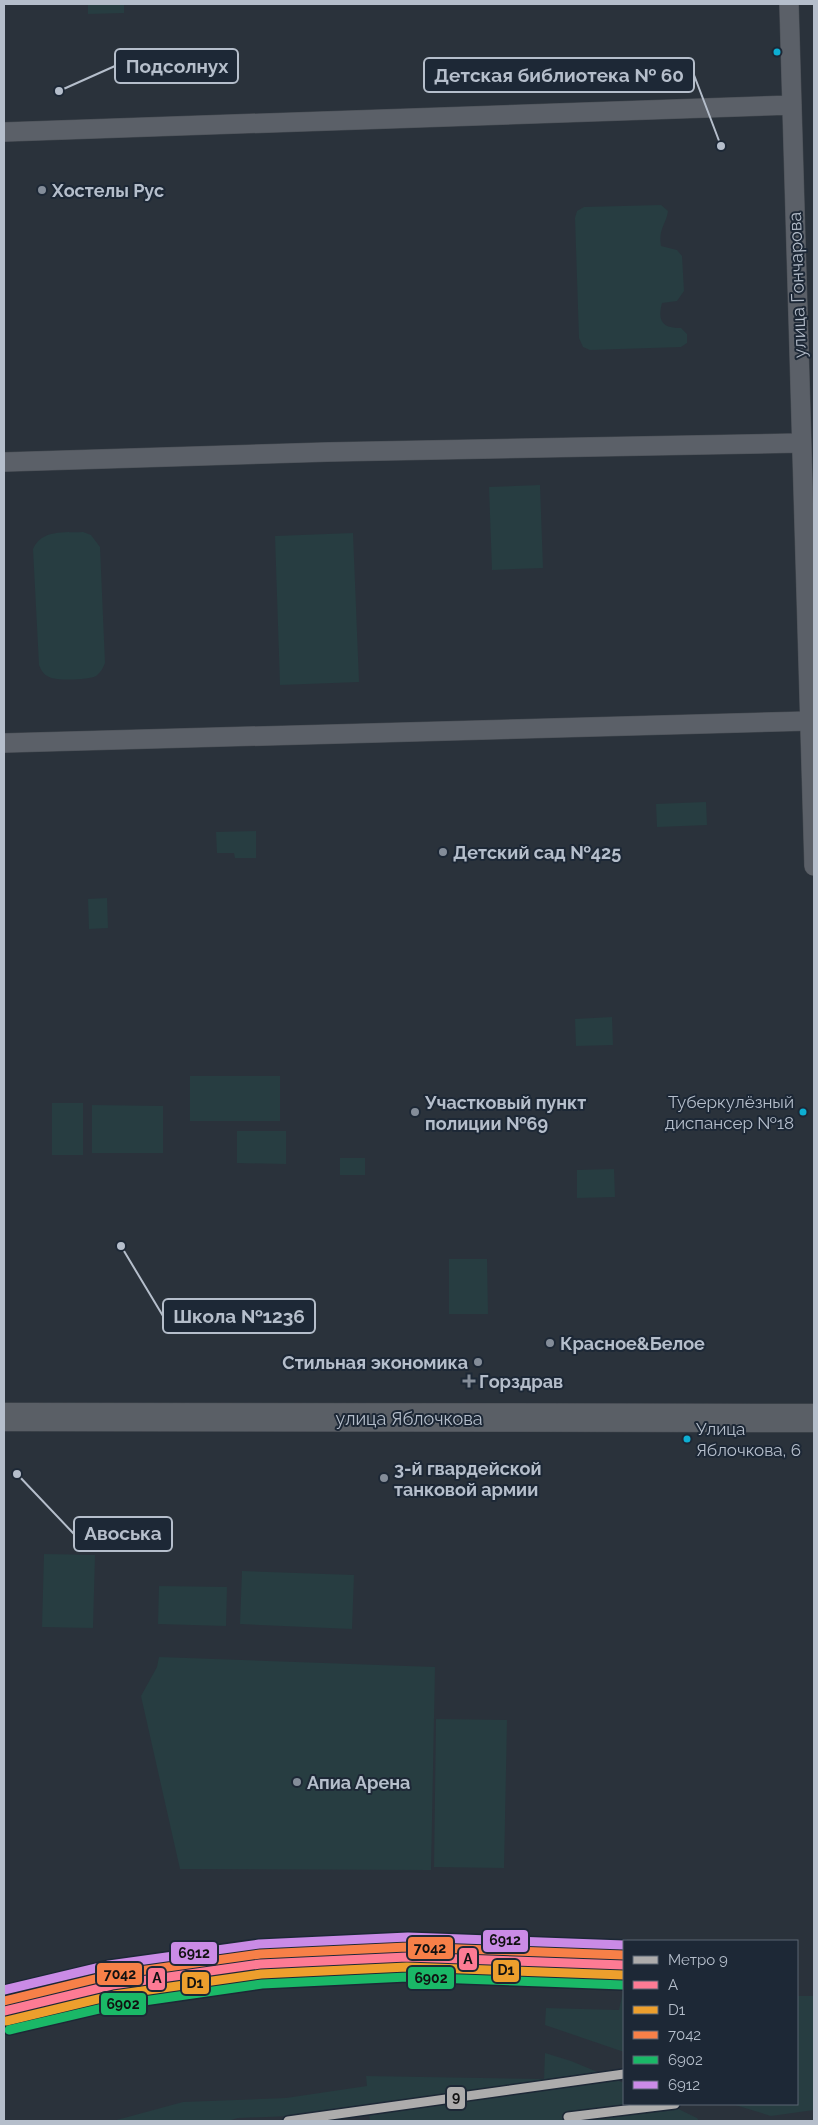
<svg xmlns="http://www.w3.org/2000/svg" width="818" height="2125" viewBox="0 0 818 2125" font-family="Raleway,sans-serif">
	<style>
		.green { fill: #273d41 }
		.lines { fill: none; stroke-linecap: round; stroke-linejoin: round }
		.street-casing { stroke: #494e55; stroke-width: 20 }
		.secondary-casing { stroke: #494e55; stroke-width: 29 }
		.street { stroke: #5b6068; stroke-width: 19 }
		.secondary { stroke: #5a5f66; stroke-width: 28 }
		.rail-1-casing { stroke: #1d2836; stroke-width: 12 }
		.rail-2-casing { stroke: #1d2836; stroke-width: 12 }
		.rail-3-casing { stroke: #1d2836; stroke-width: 12 }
		.rail-4-casing { stroke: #1d2836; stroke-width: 12 }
		.rail-5-casing { stroke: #1d2836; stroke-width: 12 }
		.rail-1 { stroke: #fd7b94; stroke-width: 9 }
		.rail-2 { stroke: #ed9f2d; stroke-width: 9 }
		.rail-3 { stroke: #f78048; stroke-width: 9 }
		.rail-4 { stroke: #1ab867; stroke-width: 9 }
		.rail-5 { stroke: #ca8be6; stroke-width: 9 }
		.metro-1-casing { stroke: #1d2836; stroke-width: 12 }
		.metro-1 { stroke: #adacac; stroke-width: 9 }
		.bus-dot { fill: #0dafd3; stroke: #1d2836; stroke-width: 2 }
		.poi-dot { fill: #848d99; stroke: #1d2836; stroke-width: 2 }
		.labels { text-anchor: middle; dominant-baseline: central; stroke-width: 4; stroke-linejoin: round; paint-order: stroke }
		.bus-label { font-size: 17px; fill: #b5becb; stroke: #1d2836; text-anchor: end }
		.poi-label { font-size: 18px; font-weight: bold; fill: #b5becb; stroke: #1d2836; text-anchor: start }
		.street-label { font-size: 18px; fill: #b5becb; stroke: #1d2836 }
		.leader { fill: none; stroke: #b5becb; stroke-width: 2 }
		.callout-dot { fill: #b5becb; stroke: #1d2836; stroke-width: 2 }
		.callout { fill: #1d2836; stroke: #b5becb; stroke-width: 2 }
		.callout-label { font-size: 19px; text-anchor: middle; font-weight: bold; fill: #b5becb }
		.line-badge { stroke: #1d2836; stroke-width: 2 }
		.pale-badge-label { font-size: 14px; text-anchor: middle; font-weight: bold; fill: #111 }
	</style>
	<rect width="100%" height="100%" fill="#2a323b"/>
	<path class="green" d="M88,4H124V13L88,14Z
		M661,205L668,211C666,225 658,229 661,246L677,250L682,256L684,291L677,301L662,303C657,322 663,328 681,328L687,334V343L681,347L590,350L583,347L579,338L575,218L577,211L584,207Z
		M540,485L543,568L492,570L489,487Z
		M83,532L91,535L100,547L105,663C103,668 101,672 96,676C90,680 56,681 49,677C44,675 41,670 39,665L33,549C42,529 64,533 83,532Z
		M353,533L359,682L280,685L275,536Z
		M706,802L707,825L657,827L656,804Z
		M256,831V858H235L234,853H217L216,832Z
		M107,898L108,928L89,929L88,899Z
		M612,1017L613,1045L576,1046L575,1019Z
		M190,1076H280V1121H190Z
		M52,1103H83V1155H52Z
		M92,1105L163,1106V1153H92Z
		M237,1131H286V1164L237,1163Z
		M340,1158H365V1175H340Z
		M614,1169L615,1197L577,1198V1170Z
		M449,1259H487L488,1314H449Z
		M44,1554L95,1555L93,1628L42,1627Z
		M242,1571L354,1575L352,1629L240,1624Z
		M159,1586L227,1587L226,1626L158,1624Z
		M159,1657L435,1667L431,1870L180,1869L141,1696L157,1667Z
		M436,1719L507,1720L504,1868L434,1867Z
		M623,1992H624V2052L545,2025L546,2008L619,2010Z
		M797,1996H814V2110L771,2116L732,2104H797Z
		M545,2053L571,2061L624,2083V2104H668L697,2118L699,2121H370L368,2107L318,2115L238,2118L228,2121H113L183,2102L286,2098L367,2086L366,2076L544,2079Z"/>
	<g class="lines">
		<g class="street-casing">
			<path id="street" d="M789,4L814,866
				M4,132L792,105
				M4,462L328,452L801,443
				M4,743L809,721"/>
		</g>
		<g class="secondary-casing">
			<path id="secondary" d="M4,1417L814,1418"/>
		</g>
		<use href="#street" class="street"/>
		<use href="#secondary" class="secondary"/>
		<g class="rail-1-casing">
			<path id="rail-1" d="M4,2011L112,1985L260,1964L407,1957L624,1965"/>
		</g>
		<g class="rail-2-casing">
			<path id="rail-2" d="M6,2021L114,1995L261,1974L407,1967L624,1975"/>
		</g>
		<g class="rail-3-casing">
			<path id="rail-3" d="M4,2001L111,1975L260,1954L407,1947L624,1955"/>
		</g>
		<g class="rail-4-casing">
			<path id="rail-4" d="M9,2030L116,2005L262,1984L407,1977L623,1985"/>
		</g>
		<g class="rail-5-casing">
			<path id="rail-5" d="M4,1990L109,1965L259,1944L408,1937L624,1945"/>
		</g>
		<use href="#rail-1" class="rail-1"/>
		<use href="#rail-2" class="rail-2"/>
		<use href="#rail-3" class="rail-3"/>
		<use href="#rail-4" class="rail-4"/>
		<use href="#rail-5" class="rail-5"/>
		<g class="metro-1-casing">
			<path id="metro-1" d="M568,2117L675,2104
				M288,2121L624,2074"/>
		</g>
		<use href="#metro-1" class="metro-1"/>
	</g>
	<g class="bus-dot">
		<circle cx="777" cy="52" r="4.5"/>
		<circle cx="803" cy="1112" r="4.5"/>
		<circle cx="687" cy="1439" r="4.5"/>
	</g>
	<g class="poi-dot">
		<circle cx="42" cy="190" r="5"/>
		<circle cx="443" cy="852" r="5"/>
		<circle cx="415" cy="1112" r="5"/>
		<circle cx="550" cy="1343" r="5"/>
		<circle cx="478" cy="1362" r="5"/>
		<path d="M466.5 1373.5h5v5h5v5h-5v5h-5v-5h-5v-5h5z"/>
		<circle cx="384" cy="1478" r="5"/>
		<circle cx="297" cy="1782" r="5"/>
	</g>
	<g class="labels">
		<g class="bus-label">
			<text x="794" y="1102">Туберкулёзный<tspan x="794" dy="21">диспансер №18</tspan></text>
			<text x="696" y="1429" text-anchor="start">Улица<tspan x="696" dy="21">Яблочкова, 6</tspan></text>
		</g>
		<g class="poi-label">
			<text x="52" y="190">Хостелы Рус</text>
			<text x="453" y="852">Детский сад №425</text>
			<text x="425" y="1102">Участковый пункт<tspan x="425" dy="21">полиции №69</tspan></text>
			<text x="560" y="1343">Красное&amp;Белое</text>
			<text x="468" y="1362" text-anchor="end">Стильная экономика</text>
			<text x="479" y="1381">Горздрав</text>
			<text x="394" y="1468">3-й гвардейской<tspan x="394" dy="21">танковой армии</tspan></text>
			<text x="307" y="1782">Апиа Арена</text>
		</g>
		<g class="street-label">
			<text transform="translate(797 285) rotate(-92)">улица Гончарова</text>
			<text x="409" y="1418">улица Яблочкова</text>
		</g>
	</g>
	<path class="leader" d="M59 91L115 66M721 146L694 75M121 1246L163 1316M17 1474L74 1534"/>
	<g class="callout-dot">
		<circle cx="59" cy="91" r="5"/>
		<circle cx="721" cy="146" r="5"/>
		<circle cx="121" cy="1246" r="5"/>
		<circle cx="17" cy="1474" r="5"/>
	</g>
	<g class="callout">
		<rect x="115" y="49" width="123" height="34" rx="5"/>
		<rect x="424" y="58" width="270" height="34" rx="5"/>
		<rect x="163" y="1299" width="152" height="34" rx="5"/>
		<rect x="74" y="1517" width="98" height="34" rx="5"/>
	</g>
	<g class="callout-label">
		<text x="177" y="73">Подсолнух</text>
		<text x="559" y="82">Детская библиотека № 60</text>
		<text x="239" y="1323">Школа №1236</text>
		<text x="123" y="1540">Авоська</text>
	</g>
	<g class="line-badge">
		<rect x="482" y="1929" width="47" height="24" rx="5" fill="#ca8be6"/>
		<rect x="407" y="1936" width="47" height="24" rx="5" fill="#f78048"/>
		<rect x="170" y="1941" width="48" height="24" rx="5" fill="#ca8be6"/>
		<rect x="458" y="1947" width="20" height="24" rx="5" fill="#fd7b94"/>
		<rect x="492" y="1959" width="28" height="24" rx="5" fill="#ed9f2d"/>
		<rect x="96" y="1962" width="47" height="24" rx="5" fill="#f78048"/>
		<rect x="407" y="1966" width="48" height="24" rx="5" fill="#1ab867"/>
		<rect x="147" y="1967" width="19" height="24" rx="5" fill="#fd7b94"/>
		<rect x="181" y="1971" width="29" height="24" rx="5" fill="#ed9f2d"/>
		<rect x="100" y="1992" width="47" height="24" rx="5" fill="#1ab867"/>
		<rect x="446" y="2086" width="20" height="24" rx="5" fill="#adacac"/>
	</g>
	<g class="pale-badge-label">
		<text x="505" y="1945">6912</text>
		<text x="430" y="1953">7042</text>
		<text x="194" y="1958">6912</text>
		<text x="468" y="1964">A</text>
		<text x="506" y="1975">D1</text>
		<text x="120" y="1979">7042</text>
		<text x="431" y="1983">6902</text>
		<text x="157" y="1983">A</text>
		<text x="195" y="1988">D1</text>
		<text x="123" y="2009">6902</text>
		<text x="456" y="2102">9</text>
	</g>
	<rect width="818" height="2125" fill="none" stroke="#b5becb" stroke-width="10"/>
	<rect x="623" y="1940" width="175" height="165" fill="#1d2836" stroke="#5a6472"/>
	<rect x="633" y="1956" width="25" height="8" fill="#adacac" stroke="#5a6472"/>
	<text x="668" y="1965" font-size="15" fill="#b5becb">Метро 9</text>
	<rect x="633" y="1981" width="25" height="8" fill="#fd7b94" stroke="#5a6472"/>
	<text x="668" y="1990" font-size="15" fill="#b5becb">A</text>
	<rect x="633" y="2006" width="25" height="8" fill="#ed9f2d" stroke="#5a6472"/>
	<text x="668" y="2015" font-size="15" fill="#b5becb">D1</text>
	<rect x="633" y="2031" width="25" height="8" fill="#f78048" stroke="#5a6472"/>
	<text x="668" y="2040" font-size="15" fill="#b5becb">7042</text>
	<rect x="633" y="2056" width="25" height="8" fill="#1ab867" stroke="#5a6472"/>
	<text x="668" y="2065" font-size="15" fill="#b5becb">6902</text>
	<rect x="633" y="2081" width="25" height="8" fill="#ca8be6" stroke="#5a6472"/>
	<text x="668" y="2090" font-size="15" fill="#b5becb">6912</text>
</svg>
